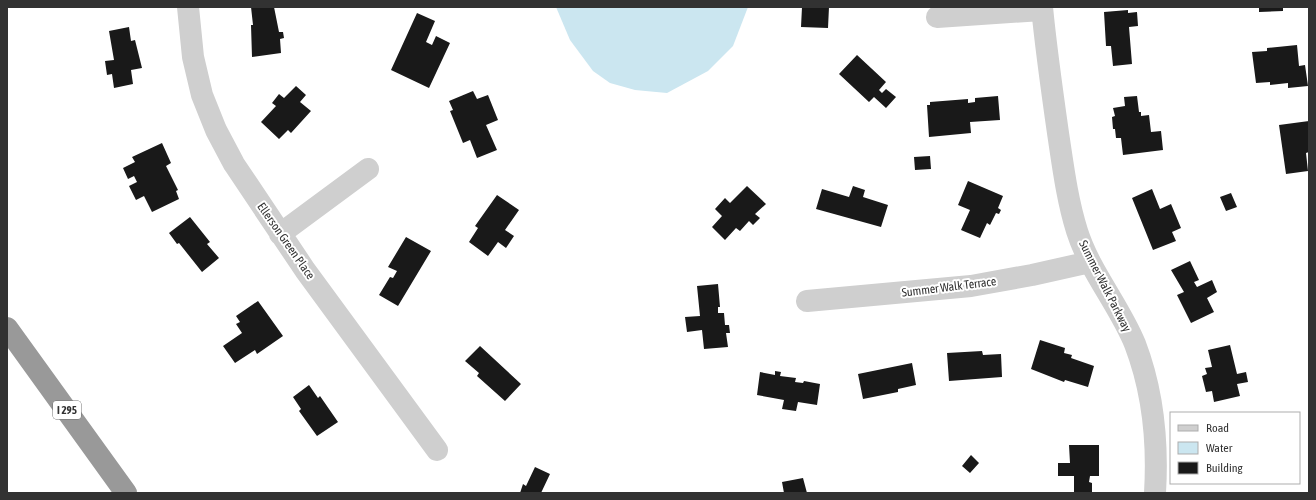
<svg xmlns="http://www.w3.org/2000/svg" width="1316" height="500" viewBox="0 0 1316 500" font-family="'Asap Condensed',sans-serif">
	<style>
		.water { fill: #cbe6f0 }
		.building { fill: #191919 }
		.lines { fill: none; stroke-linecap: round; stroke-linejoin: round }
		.minor { stroke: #cfcfcf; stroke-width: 22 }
		.highway { stroke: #999; stroke-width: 22 }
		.labels { text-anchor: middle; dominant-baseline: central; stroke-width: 4; stroke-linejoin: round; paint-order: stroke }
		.shield { fill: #fff; stroke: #707070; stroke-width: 1 }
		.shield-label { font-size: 11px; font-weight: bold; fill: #323232 }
		.street-label { font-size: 12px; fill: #323232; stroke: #fff }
	</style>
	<rect width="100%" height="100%" fill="#fff"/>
	<path class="water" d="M556,7H748L733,46L708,71L667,93L635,90L610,83L593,71L570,40Z"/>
	<path class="building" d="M251,7H274L279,32H283L284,38L280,39L281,53L252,57L251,25H253Z
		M802,7H829L828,28L801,27Z
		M1259,7H1283V11L1259,12Z
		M1128,10V13L1137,12L1138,26L1129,27L1132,64L1113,66L1111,46H1106L1104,12Z
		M417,13L435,21L426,42L432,45L436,36L450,43L429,88L391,70Z
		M129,27L131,41L135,40L142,68L131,70L133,84L114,88L112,74L107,75L105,61L114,60L109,31Z
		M1297,45L1299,66L1305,65L1308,86L1288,88V83L1270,85V82L1256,83L1252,52L1267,51V48Z
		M857,55L886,82L879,90L882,93L886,89L896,97L886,108L874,97L869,102L839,74Z
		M296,86L306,95L300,102L311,111L291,133L288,130L279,139L261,122L276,106L272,103L279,94L284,98Z
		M473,91L477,99L488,95L498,120L486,125L497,150L477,158L470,140L463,143L450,111L453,110L449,101Z
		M998,96L1000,120L970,122L971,133L929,137L927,105H930V102L968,99V103L975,102V98Z
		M1137,96L1139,112H1141V116L1149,115L1151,132L1161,131L1163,150L1123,155L1121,138H1116L1115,129H1113L1112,117L1115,116L1113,108L1125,106L1124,97Z
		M1309,121V152L1306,153L1308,171L1286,174L1279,125Z
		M162,143L171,163L166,166L178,190L176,191L179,199L152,212L144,196L136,200L129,186L137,182L134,176L128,179L123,168L135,162L132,157Z
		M930,156L931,169L915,170L914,157Z
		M968,181L1003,196L998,208L1001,210L999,214L996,213L990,225L987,223L980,238L961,230L970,210L958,205Z
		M747,186L766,204L755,214L760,218L753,225L749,221L740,231L736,228L725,240L712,227L722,216L715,209L725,198L730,203Z
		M853,186L865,190L863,197L888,205L881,227L816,209L822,189L849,197Z
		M1152,189L1160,209L1171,204L1181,228L1172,232L1176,241L1153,250L1132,198Z
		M1231,193L1237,207L1226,211L1220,197Z
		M497,195L519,210L505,230L514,236L506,248L498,242L488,256L469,242L478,228L475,226Z
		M190,217L210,242L207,244L219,258L202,272L179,243L177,244L169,233Z
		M406,237L431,251L398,306L379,295L390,277L393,278L397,271L388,267Z
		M1190,261L1199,280L1194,282L1197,287L1212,280L1217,292L1207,298L1214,312L1191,323L1177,295L1184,292L1171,270Z
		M718,284L720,307H718V313H724L725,325H729L730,333H726L728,347L704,349L702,330L687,332L685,317L700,316L697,286Z
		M258,301L283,336L257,354L255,350L235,363L223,346L242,333L236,324L240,322L236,316Z
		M1040,340L1065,348L1064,353L1072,355L1071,358L1094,366L1088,387L1065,380L1064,382L1031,369Z
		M1230,345L1237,374L1246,372L1248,382L1237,384L1240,396L1214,402L1212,391L1206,392L1202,376L1207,374L1205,368L1212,367L1208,350Z
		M480,346L521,384L505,401L477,376L479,373L465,361Z
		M982,351L983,355L1001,354L1002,377L949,381L947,353Z
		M912,363L916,385L898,389V392L863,399L858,374Z
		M775,371L781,372L780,376L796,378L795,382L803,383L804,381L820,384L817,405L798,402L796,411L782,409L784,400L757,395L760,372L775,375Z
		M309,385L318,398L320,396L338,422L317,436L299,411L301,409L293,397Z
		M1069,445H1099V476H1090L1089,482L1092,483V493H1074V476H1058V463H1070Z
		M971,455L979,463L970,473L962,466Z
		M535,467L550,474L541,493H520L523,484L526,486Z
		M803,478L807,493H784L782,482Z"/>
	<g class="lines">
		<path class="minor" d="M188,7L193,57L202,95L216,130L234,164L305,270L437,450
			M1042,7C1046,49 1052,91 1058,133C1063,166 1067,199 1077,231C1090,272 1119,305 1135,344C1153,391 1158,443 1155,493
			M937,17L1042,10
			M280,234L368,169
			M807,301L971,286L1032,275L1090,262"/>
		<path class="highway" d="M7,328L126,493"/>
	</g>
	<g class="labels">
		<rect class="shield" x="53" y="401" width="28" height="18" rx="3"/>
		<g class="shield-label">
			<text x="67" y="410">I 295</text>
		</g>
		<g class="street-label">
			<text transform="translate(286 241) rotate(55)">Ellerson Green Place</text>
			<text transform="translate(1105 286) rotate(63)">Summer Walk Parkway</text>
			<text transform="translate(949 287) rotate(-7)">Summer Walk Terrace</text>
		</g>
	</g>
	<rect width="1316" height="500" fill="none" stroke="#323232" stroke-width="16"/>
	<rect x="1170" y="412" width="130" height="72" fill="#ffffff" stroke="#adadad"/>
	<rect x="1178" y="425" width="20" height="6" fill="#cfcfcf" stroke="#adadad"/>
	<text x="1206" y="432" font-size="12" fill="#323232">Road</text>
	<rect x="1178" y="442" width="20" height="12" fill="#cbe6f0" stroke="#adadad"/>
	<text x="1206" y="452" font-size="12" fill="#323232">Water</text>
	<rect x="1178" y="462" width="20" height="12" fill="#191919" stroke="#adadad"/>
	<text x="1206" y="472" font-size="12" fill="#323232">Building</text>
</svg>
